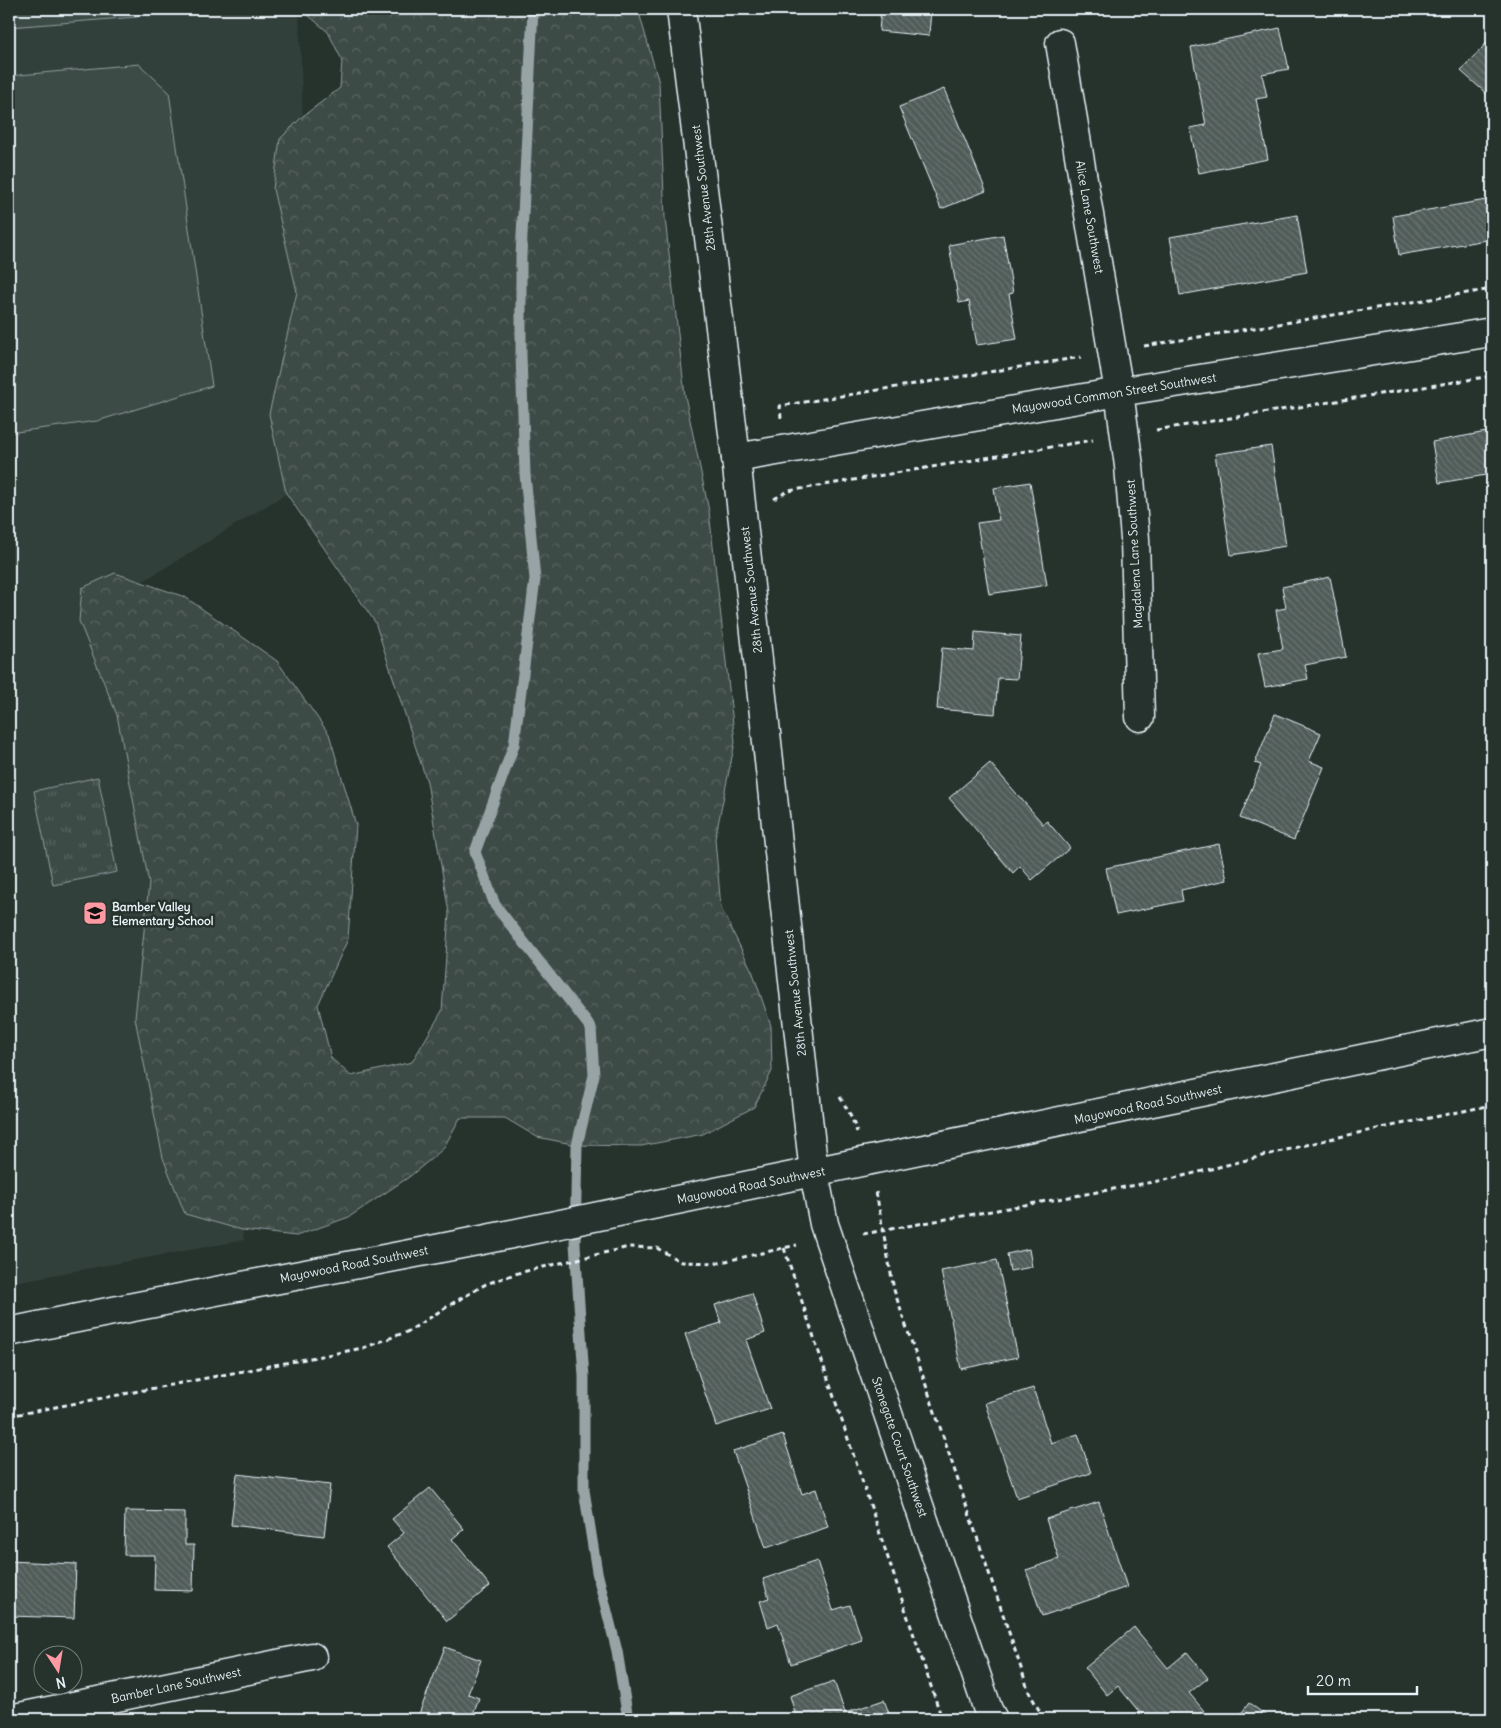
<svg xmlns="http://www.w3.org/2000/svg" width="1501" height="1728" viewBox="0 0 1501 1728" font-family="Delius,sans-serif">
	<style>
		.built { fill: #333f3a }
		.forest { fill: url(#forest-crowns); stroke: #939ea0 }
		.park { fill: url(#park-tufts); stroke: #939ea0 }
		.garden { fill: #3e4b47; stroke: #939ea0 }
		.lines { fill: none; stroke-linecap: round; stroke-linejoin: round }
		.stream { stroke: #98a3a5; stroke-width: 11 }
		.building { fill: url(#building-back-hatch); stroke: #e8f1f8 }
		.street-casing { stroke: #e8f1f8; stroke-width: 31 }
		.secondary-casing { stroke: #e8f1f8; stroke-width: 31 }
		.path { stroke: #e8f1f8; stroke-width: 3; stroke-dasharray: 5 4; stroke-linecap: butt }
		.street { stroke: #26332d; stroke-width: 28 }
		.secondary { stroke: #26332d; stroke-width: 28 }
		.labels { text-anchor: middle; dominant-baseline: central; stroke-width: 5; stroke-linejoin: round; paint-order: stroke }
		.street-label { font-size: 12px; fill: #e8f1f8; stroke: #26332d }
		.poi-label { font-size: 12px; font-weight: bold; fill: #e8f1f8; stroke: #26332d; text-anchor: start }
	</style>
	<defs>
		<pattern id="forest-crowns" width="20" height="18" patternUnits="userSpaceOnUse" patternTransform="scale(1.25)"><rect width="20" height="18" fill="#3e4b47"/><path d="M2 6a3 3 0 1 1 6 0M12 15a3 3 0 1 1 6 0" fill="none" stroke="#5a6562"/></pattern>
		<pattern id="park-tufts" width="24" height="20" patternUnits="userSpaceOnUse" patternTransform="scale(1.25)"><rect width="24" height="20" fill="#3e4b47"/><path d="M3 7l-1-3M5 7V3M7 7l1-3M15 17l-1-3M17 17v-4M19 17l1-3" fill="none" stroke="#5a6562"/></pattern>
		<pattern id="building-back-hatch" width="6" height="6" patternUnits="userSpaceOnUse" patternTransform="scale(1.25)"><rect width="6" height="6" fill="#505c59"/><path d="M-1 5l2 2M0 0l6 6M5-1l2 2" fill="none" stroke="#697472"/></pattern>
	</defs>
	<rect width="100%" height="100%" fill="#26332d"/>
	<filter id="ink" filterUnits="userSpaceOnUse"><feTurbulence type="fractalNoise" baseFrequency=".02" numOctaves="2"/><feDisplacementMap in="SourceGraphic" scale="10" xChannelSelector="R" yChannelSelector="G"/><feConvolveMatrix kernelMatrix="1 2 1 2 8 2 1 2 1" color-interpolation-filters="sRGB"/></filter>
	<g filter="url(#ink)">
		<path class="built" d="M9,9H299L315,476L119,596L244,1240L9,1283Z"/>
		<path class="forest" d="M301,9H638L659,83L665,218L685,396L709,511L735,742L715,839L721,908L753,973L771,1026L772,1071L754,1107L703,1134L641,1146L577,1145L537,1137L505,1118H460L443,1149L409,1177L349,1217L296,1236L242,1230L185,1214L163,1158L135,1018L149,883L117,715L79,621L82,588L115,573L185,597L277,661L329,734L356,825L348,939L318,1005L331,1058L351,1076L412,1062L442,1011L449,913L427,782L375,622L286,493L269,414L297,292L273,189L280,139L303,116L340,88L342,60L328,32Z"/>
		<path class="park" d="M98,777L117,872L53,885L34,791Z"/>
		<path class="garden" d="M9,9H141L137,17L9,27Z
			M139,64L169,92L212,386L97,421L9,433V76Z"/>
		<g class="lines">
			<path class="stream" d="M533,9L521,256V355L525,474L535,579L514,745L475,852L495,905L591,1028L594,1075L577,1145L575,1244L584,1377V1490L597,1572L617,1651L628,1719"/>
		</g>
		<path class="building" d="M881,9H931L929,36L879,31Z
			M1280,28L1289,69L1262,74L1267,97L1256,99L1268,159L1199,173L1190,128L1206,125L1191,47Z
			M1492,37V90L1488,95L1461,71Z
			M944,89L986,191L941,209L899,107Z
			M1492,199V239L1399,255L1393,216Z
			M1297,215L1307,272L1180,295L1170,237Z
			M1003,235L1013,293L1009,294L1017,339L977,345L969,301L959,303L949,245Z
			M1492,431V474L1439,483L1432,442Z
			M1271,446L1286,546L1231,555L1215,454Z
			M1030,482L1047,585L989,594L977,523L999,520L994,488Z
			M1330,577L1346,657L1305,665L1308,679L1265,687L1258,653L1283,649L1276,610L1286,608L1282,587Z
			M975,632L1021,636L1017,679L998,678L995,714L937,709L942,648L974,651Z
			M1275,714L1321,733L1309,761L1324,767L1294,840L1240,818L1261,765L1255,763Z
			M990,763L1043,824L1047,821L1070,848L1032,880L1020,866L1013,873L949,798Z
			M1219,844L1227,880L1181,890L1183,901L1116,915L1106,868Z
			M1029,1249L1032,1267L1010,1271L1007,1254Z
			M997,1260L1018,1357L961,1369L941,1271Z
			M752,1293L765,1333L746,1340L770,1409L716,1426L685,1334L721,1323L715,1305Z
			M1033,1388L1051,1443L1078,1434L1091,1473L1017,1498L985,1403Z
			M783,1435L802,1494L816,1489L828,1527L766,1548L733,1451Z
			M237,1474L330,1485L324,1536L231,1525Z
			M430,1488L464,1529L452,1539L490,1586L447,1621L387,1547L404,1533L392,1519Z
			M1099,1502L1127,1587L1042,1616L1026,1570L1059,1559L1046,1519Z
			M125,1511L185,1512V1545H194L193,1591L154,1590L155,1555H124Z
			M9,1561L76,1564L74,1618L9,1616Z
			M817,1561L833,1610L850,1605L862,1640L791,1664L778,1623L768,1627L760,1601L769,1598L763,1579Z
			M1134,1627L1168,1668L1187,1652L1208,1678L1189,1693L1204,1711L1193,1719H1145L1118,1686L1107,1695L1085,1668Z
			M445,1647L481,1660L468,1694L479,1698L471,1719H417Z
			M834,1681L845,1713L884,1700L891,1719H797L790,1696Z
			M1249,1703L1271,1719H1237Z
			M1295,1712L1304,1719H1289Z"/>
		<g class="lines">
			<g class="street-casing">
				<path id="street" d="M1060,43L1119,392L1129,466L1135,539L1140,717
					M736,458L1119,392L1492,332
					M814,1173L824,1224L988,1710L993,1719
					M10,1719L312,1657"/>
			</g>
			<g class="secondary-casing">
				<path id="secondary" d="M681,9L736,458L814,1173
					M9,1332C173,1298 337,1269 502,1236C832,1170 1162,1101 1492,1032"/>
			</g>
			<path class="path" d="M1144,346L1492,289
				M781,418L780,406L1081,357
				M1156,430L1492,376
				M774,499L788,491L1093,440
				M840,1097L851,1116L857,1132
				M876,1192L894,1290L1029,1692L1044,1719
				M863,1234L1175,1178L1334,1138L1492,1105
				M784,1248L942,1719
				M9,1416L363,1348L409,1331L448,1306L486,1284L518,1273L629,1247L657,1248L681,1262L717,1263L797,1245"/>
			<use href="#street" class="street"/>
			<use href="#secondary" class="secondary"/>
		</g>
	</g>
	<defs>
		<g id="school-square" transform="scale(1.25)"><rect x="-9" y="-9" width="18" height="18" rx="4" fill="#ff9aa2" stroke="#26332d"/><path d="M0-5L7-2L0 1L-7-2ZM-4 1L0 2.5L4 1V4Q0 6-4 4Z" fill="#111"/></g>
	</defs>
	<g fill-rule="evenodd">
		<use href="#school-square" x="95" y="913"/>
	</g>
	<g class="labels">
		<g class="street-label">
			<text transform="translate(703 188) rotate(-97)">28th Avenue Southwest</text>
			<text transform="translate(1090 217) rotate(80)">Alice Lane Southwest</text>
			<text transform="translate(1114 393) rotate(-9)">Mayowood Common Street Southwest</text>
			<text transform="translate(1134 554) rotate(-93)">Magdalena Lane Southwest</text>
			<text transform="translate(751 590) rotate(-96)">28th Avenue Southwest</text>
			<text transform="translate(795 993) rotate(-96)">28th Avenue Southwest</text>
			<text transform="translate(1148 1104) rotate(-12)">Mayowood Road Southwest</text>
			<text transform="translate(751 1185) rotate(-11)">Mayowood Road Southwest</text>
			<text transform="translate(354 1264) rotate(-11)">Mayowood Road Southwest</text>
			<text transform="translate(900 1447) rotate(71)">Stonegate Court Southwest</text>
			<text transform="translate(176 1685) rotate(-12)">Bamber Lane Southwest</text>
		</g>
		<g class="poi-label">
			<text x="112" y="906">Bamber Valley<tspan x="112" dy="14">Elementary School</tspan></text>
		</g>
	</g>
	<rect width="1501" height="1728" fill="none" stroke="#26332d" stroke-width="30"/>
	<rect x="15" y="15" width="1471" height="1698" fill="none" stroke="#e8f1f8" stroke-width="2" filter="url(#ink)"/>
	<g transform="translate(58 1670) rotate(168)"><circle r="24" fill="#26332d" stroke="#747f7e"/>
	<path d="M0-4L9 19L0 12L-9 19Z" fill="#ff9aa2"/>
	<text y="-8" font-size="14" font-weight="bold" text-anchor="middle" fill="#e8f1f8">N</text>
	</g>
	<path d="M1308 1686v8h109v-8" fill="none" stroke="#e8f1f8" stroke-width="2.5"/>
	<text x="1316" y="1686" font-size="15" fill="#e8f1f8" stroke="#26332d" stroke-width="4" paint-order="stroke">20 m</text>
</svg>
